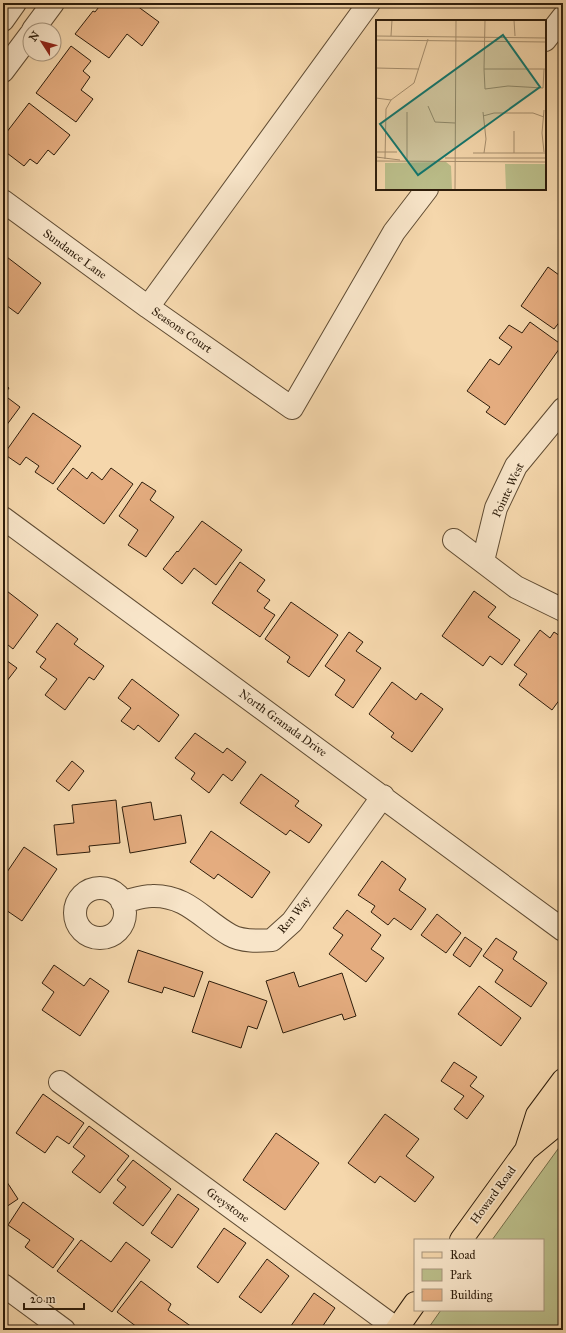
<svg xmlns="http://www.w3.org/2000/svg" width="566" height="1333" viewBox="0 0 566 1333" font-family="'IM FELL Great Primer',serif">
	<style>
		.green { fill: #bbbe8a; stroke: #746e4a }
		.building { fill: #e4ac7f; stroke: #2e1d0b }
		.lines { fill: none; stroke-linecap: round; stroke-linejoin: round }
		.minor-casing { stroke: #604c33; stroke-width: 24 }
		.major-casing { stroke: #2e1d0b; stroke-width: 24 }
		.minor { stroke: #f8e5c9; stroke-width: 22 }
		.major { stroke: #f5d7ac; stroke-width: 22 }
		.labels { text-anchor: middle; dominant-baseline: central; stroke-width: 3.5; stroke-linejoin: round; paint-order: stroke }
		.street-label { font-size: 12px; fill: #2e1d0b; stroke: #f8e5c9 }
		.inset-road { fill: none; stroke: #a58d6c; stroke-width: 1 }
		.view { fill: #0f766e; fill-opacity: 0.15; stroke: #0f766e; stroke-width: 2 }
		.inset-edge { fill: none; stroke: #2e1d0b; stroke-width: 2 }
	</style>
	<rect width="100%" height="100%" fill="#f5d7ac"/>
	<filter id="stains"><feTurbulence type="fractalNoise" baseFrequency=".005" numOctaves="4"/><feColorMatrix values="0 0 0 0 .2 0 0 0 0 .09 0 0 0 0 .02 0 0 0 .5 -.17"/></filter>
	<radialGradient id="worn" r=".72"><stop offset=".6" stop-color="#630" stop-opacity="0"/><stop offset="1" stop-color="#630" stop-opacity=".3"/></radialGradient>
	<path class="green" d="M563,1142V1330H427L441,1310H543V1240H492Z"/>
	<path class="building" d="M102,3H133L159,22L142,46L127,34L109,58L75,34L93,11L95,12Z
		M71,46L91,61L83,71L90,77L81,90L93,99L76,122L36,93Z
		M29,103L70,135L54,155L48,150L37,164L30,159L24,166L3,150V137Z
		M3,254L41,283L18,314L3,303Z
		M548,267L559,275L563,269V322L561,320L554,329L521,306Z
		M530,322L562,345L505,425L486,412L490,407L467,391L490,359L499,365L512,347L499,338L509,325L522,333Z
		M3,383L9,388L4,395L20,407L3,430Z
		M33,413L81,446L53,484L35,472L39,466L26,457L20,465L4,454Z
		M73,468L87,479L92,472L102,480L111,468L133,484L104,524L57,489Z
		M142,482L156,491L150,500L174,517L146,557L128,545L138,530L119,516Z
		M202,521L242,550L216,585L194,568L182,584L163,569L177,551L178,552Z
		M240,562L265,580L257,591L270,600L264,608L275,615L260,637L212,603Z
		M3,588L38,615L13,649L3,641Z
		M474,591L496,607L488,617L520,640L502,665L490,656L483,666L442,636Z
		M291,602L338,635L309,677L287,662L290,657L265,639Z
		M57,623L78,639L74,644L104,666L94,680L89,677L65,710L45,695L57,679L40,667L46,659L36,652Z
		M540,630L550,638L554,632L563,638V695L552,710L519,685L527,674L514,665Z
		M349,632L363,642L356,651L381,668L353,708L335,695L345,680L325,666Z
		M3,658L17,668L3,686Z
		M132,679L179,715L159,742L138,725L134,730L121,721L131,708L118,698Z
		M392,682L416,700L421,693L443,709L412,752L391,737L394,733L369,714Z
		M195,733L223,753L227,748L246,762L232,781L223,774L209,793L191,779L195,773L175,758Z
		M72,761L84,771L69,791L56,781Z
		M261,774L299,801L295,806L322,825L309,843L290,830L286,835L240,803Z
		M116,800L120,843L89,846L90,852L57,855L54,825L74,823L72,805Z
		M151,802L154,820L181,815L186,843L130,853L122,807Z
		M211,831L270,872L252,898L218,874L214,879L190,862Z
		M24,847L57,869L22,921L3,908V873L5,875Z
		M382,861L406,879L399,890L426,909L411,930L394,918L388,925L371,912L375,906L358,895Z
		M347,910L381,935L371,949L384,958L366,982L329,954L343,935L333,928Z
		M437,914L461,933L446,953L421,935Z
		M465,937L482,949L470,967L453,955Z
		M496,938L517,952L513,959L547,983L531,1007L495,982L503,970L483,956Z
		M138,950L203,972L194,997L164,987L162,993L128,982Z
		M54,965L84,986L90,978L109,991L80,1036L42,1010L54,992L42,983Z
		M294,972L299,987L342,973L356,1016L344,1020L342,1014L283,1033L266,981Z
		M209,981L267,1001L257,1029L248,1026L241,1048L192,1032Z
		M479,986L521,1018L501,1046L458,1014Z
		M454,1062L477,1077L470,1086L484,1096L467,1119L454,1109L464,1096L441,1081Z
		M43,1094L84,1123L69,1144L57,1136L45,1153L16,1133Z
		M385,1114L419,1139L406,1156L434,1177L415,1202L380,1176L375,1183L348,1163Z
		M89,1126L129,1156L100,1193L72,1172L85,1156L73,1147Z
		M276,1133L319,1163L285,1210L243,1180Z
		M133,1160L171,1189L143,1226L113,1203L126,1187L117,1180Z
		M3,1176L18,1199L3,1209Z
		M178,1194L199,1209L172,1248L151,1233Z
		M23,1202L74,1239L53,1268L25,1247L30,1240L8,1225Z
		M224,1228L246,1243L218,1283L197,1267Z
		M81,1240L111,1262L126,1242L150,1260L112,1312L57,1271Z
		M267,1259L289,1276L261,1313L239,1297Z
		M141,1281L171,1304L168,1310L192,1327L190,1330H141L117,1312Z
		M314,1293L335,1308L320,1330H288Z"/>
	<g class="lines">
		<g class="minor-casing">
			<path id="minor" d="M369,3L148,307L292,408L394,232L427,189
				M3,20L15,3
				M33,30L53,3
				M545,40L563,17
				M3,71L30,35
				M3,201L148,307
				M3,518L563,930
				M454,540L516,587L563,610
				M483,561L496,508L516,466L563,409
				M75 913a25 25 0 1 1 50 0a25 25 0 1 1-50 0Z
				M122,902C132,900 142,896 152,896C187,895 203,920 230,935C242,942 259,941 272,940L292,922L383,796
				M60,1082L397,1329
				M3,1285L64,1330"/>
		</g>
		<g class="major-casing">
			<path id="major" d="M526,1150L537,1115L563,1080
				M461,1240L526,1150L554,1127L563,1115
				M396,1330L415,1303"/>
		</g>
		<use href="#minor" class="minor"/>
		<use href="#major" class="major"/>
	</g>
	<g class="labels">
		<g class="street-label">
			<text transform="translate(75 254) rotate(36)">Sundance Lane</text>
			<text transform="translate(182 330) rotate(35)">Seasons Court</text>
			<text transform="translate(508 490) rotate(-65)">Pointe West</text>
			<text transform="translate(283 723) rotate(36)">North Granada Drive</text>
			<text transform="translate(294 915) rotate(-50)">Ren Way</text>
			<text transform="translate(493 1195) rotate(-54)">Howard Road</text>
			<text transform="translate(228 1205) rotate(36)">Greystone</text>
		</g>
	</g>
	<g transform="translate(376 20)">
		<rect width="170" height="170" fill="#f5d7ac"/>
		<path d="M70,142L75,146L76,170H9V143ZM129,144H170V170H130Z" fill="#bbbe8a"/>
		<path class="inset-road" d="M138,0L139,16M0,16L170,18M15,16L16,0M0,20L170,22M0,48L43,49M108,49L109,0M168,49L167,68L132,66L109,69L108,49H170M0,78L15,80M52,86L59,102L79,103M107,92L110,119L108,133M107,96L118,93H157L168,97M0,132H21M168,132L166,113L168,90M97,133H170M138,133V111M0,137L24,140M69,138H170M9,139L10,89L15,80L38,63L52,19M31,140V92M0,141L170,142M79,170L80,0"/>
		<path class="view" d="M127,15L164,67L42,155L4,104Z"/>
		<rect width="170" height="170" class="inset-edge"/>
	</g>
	<rect width="566" height="1333" fill="none" stroke="#f5d7ac" stroke-width="16"/>
	<rect x="4" y="4" width="558" height="1325" fill="none" stroke="#2e1d0b" stroke-width="2"/>
	<rect x="8" y="8" width="550" height="1317" fill="none" stroke="#2e1d0b"/>
	<rect x="414" y="1239" width="130" height="72" fill="#f8e5c9" stroke="#a7957d"/>
	<rect x="422" y="1252" width="20" height="6" fill="#f5d7ac" stroke="#a7957d"/>
	<text x="450" y="1259" font-size="12" fill="#2e1d0b">Road</text>
	<rect x="422" y="1269" width="20" height="12" fill="#bbbe8a" stroke="#a7957d"/>
	<text x="450" y="1279" font-size="12" fill="#2e1d0b">Park</text>
	<rect x="422" y="1289" width="20" height="12" fill="#e4ac7f" stroke="#a7957d"/>
	<text x="450" y="1299" font-size="12" fill="#2e1d0b">Building</text>
	<g transform="translate(42 42) rotate(306)"><circle r="19" fill="#f8e5c9" stroke="#a7957d"/>
	<path d="M0-3L7 15L0 10L-7 15Z" fill="#8f2418"/>
	<text y="-6" font-size="11" font-weight="bold" text-anchor="middle" fill="#2e1d0b">N</text>
	</g>
	<path d="M24 1303v6h60v-6" fill="none" stroke="#2e1d0b" stroke-width="2"/>
	<text x="30" y="1303" font-size="12" fill="#2e1d0b" stroke="#f8e5c9" stroke-width="3" paint-order="stroke">20 m</text>
	<rect width="100%" height="100%" filter="url(#stains)"/>
	<rect width="100%" height="100%" fill="url(#worn)"/>
</svg>
